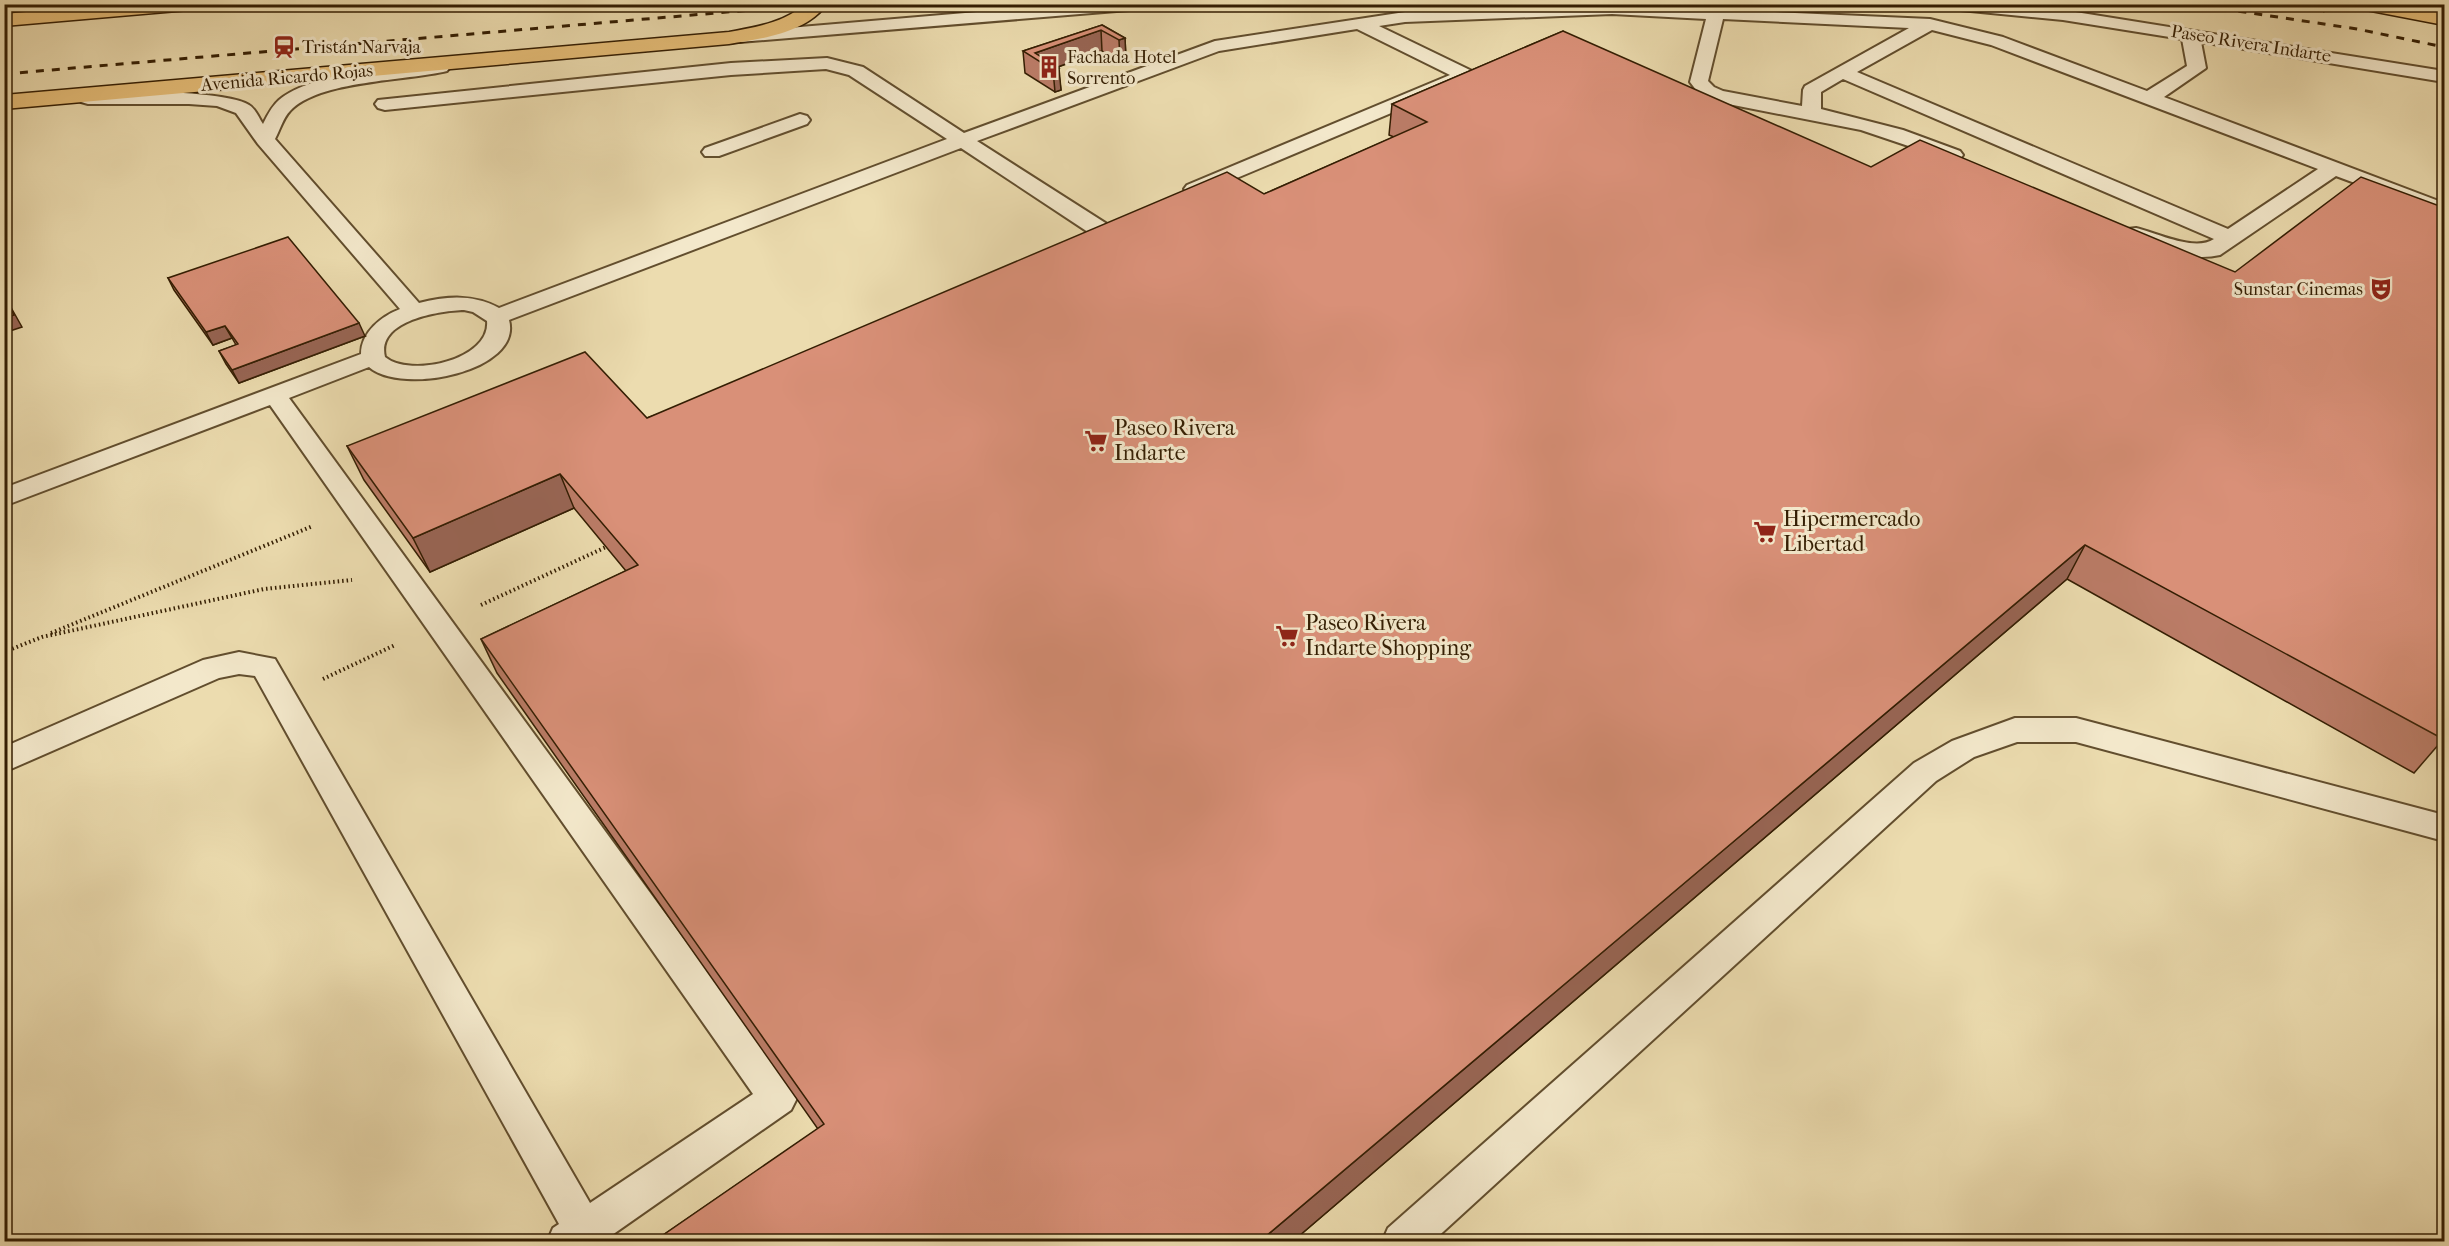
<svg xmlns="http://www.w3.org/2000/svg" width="2449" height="1246" viewBox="0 0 2449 1246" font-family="'IM FELL French Canon',serif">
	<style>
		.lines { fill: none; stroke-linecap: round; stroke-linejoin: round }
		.service-casing { stroke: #624e2e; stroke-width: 4 }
		.primary-casing { stroke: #341e03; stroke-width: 3 }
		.path-far1 { stroke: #341e03; stroke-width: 2; stroke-dasharray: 1 2; stroke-linecap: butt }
		.path { stroke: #341e03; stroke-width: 4; stroke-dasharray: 1.5 3; stroke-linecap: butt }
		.service { fill: #f3e8cb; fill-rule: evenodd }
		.primary { fill: #e6be78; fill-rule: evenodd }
		.rail { stroke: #341e03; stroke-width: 3; stroke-dasharray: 8 8; stroke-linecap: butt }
		.wall { fill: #bb7c67; stroke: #341e03; stroke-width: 1.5 }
		.shaded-wall { fill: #986554; stroke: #341e03; stroke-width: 1.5 }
		.building { fill: #d99078; stroke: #341e03; stroke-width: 1.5 }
		.labels { text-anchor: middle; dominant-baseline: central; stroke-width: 6; stroke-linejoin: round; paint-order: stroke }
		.far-street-label { font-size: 18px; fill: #341e03; stroke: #f3e8cb }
		.far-poi-label { font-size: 18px; fill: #341e03; stroke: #f3e8cb; text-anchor: start }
		.poi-label { font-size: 22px; fill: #341e03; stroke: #f3e8cb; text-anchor: start }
	</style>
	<rect width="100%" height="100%" fill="#ecdcaf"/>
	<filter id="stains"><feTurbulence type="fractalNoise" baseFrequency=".00333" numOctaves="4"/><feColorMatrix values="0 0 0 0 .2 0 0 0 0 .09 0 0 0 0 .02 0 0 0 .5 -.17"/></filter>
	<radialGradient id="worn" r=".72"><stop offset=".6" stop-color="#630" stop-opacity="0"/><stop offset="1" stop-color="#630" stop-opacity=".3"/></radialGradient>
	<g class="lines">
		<g class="service-casing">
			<path id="service" d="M1072,4H1149L1141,9L740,42L734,41L731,37L734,33L740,32Z
				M1594,4L1930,19L2003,37L2147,91L2187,66L2182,39L2063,20L1950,9L1942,4H2008L2063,10L2444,71V82L2201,42L2206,68L2164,97L2444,203V216L2336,176L2220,255C2189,262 2157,248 2128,239L2125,234L2128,229L2136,228C2157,233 2195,252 2214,239L1843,79L1821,92V109L1903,130L1960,151L1963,155L1960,159L1953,161L1861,130L1718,102L1700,95L1690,82L1706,19L1612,14L1405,22L1379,26L1472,71L1474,75L1472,79L1201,193L1194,195L1187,193L1184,189L1187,185L1450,75L1357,29L1219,51L977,141L1107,224L1110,229L1107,234L1099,235L1091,234L961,148L509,320C523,371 402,396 369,367L289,398L791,1086L797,1098L791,1110L602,1242H547L553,1228L559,1224L255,676L239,674L219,678L4,772V747L203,660L239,652L275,659L590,1203L753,1094L270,405L4,506V488L361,354C361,332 382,316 400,309L258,144L236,113L217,106L189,104H88L81,102L79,98L81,94C107,88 228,91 249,105C255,108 259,118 263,124C267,116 272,106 279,100C312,72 398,68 441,61L447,63L450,67L447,71C407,81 319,80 290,111C283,118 280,130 275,139L419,303C447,296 473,294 499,308L947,139L849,75L826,69L731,75L385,110L378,108L375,104L378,100L731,63L827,58L863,67L964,133L1215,41L1405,12ZM1723,19L1909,28L1805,86L1803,90L1802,106L1723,91L1714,87L1708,81ZM1932,30L1991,45L2318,169L2228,229L1857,72ZM464,310L473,312L487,321C491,360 410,378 385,357C376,320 440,311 464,310Z
				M800,114L807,116L810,120L807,124L719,156H705L702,152L705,148Z
				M2015,718H2076L2444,815V841L2076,742H2017L1974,757L1936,781L1432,1242H1382L1388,1228L1914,763L1952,741Z"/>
		</g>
		<g class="primary-casing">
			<path id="primary" d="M114,4H199L196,8L189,10L4,26V14Z
				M805,4H827C806,33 761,39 729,44L4,109V95L729,32C755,27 784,23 805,4Z
				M2356,4H2400L2444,13V25L2366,10L2359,8Z"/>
		</g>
		<path class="path-far1" d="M2276,4L2326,12
			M586,9L593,4"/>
		<path class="path" d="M481,605L606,547
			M51,633L313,526
			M4,652L42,637L264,589L352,580
			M323,679L395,645"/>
		<use href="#service" class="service"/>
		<use href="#primary" class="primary"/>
		<path class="rail" d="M2191,4L2357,29L2444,47
			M4,74L821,4"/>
	</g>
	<path class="wall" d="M1102,25L1125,38L1126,59L1120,61L1102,51L1058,67L1061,90L1055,92L1025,73L1023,51Z
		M1563,31L2445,737L2414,773L2067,579L1292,1242H653L818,1129L497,673L481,639L626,571L574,508L430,572L364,480L347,446L647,418L1264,194L1394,137L1389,135L1392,104Z
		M168,278L365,336L239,383L226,364L219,351L236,345L232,338L213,345L174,290Z"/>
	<path class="shaded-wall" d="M1101,30L1102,51L1052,69L1035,53Z
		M1125,38L1126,59L1120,61L1119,40Z
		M1059,68L1061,90L1055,92L1053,70Z
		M4,295L22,327L4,333Z
		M359,323L365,336L239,383L232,370Z
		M225,326L232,338L213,345L206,332Z
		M560,474L574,508L430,572L413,538Z
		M2085,545L2067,579L1292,1242H1259Z"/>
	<path class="building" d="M1102,25L1125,38L1119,40L1101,30L1035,53L1059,68L1053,70L1023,51Z
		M1563,31L1871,167L1920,140L2235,272L2361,177L2445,208V737L2443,739L2085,545L1259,1242H653L824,1124L481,639L638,565L560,474L413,538L347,446L585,352L647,418L1227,172L1264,194L1427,122L1392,104Z
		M288,237L359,323L232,370L219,351L238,344L225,326L206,332L168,278Z
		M4,297L14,315L4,318Z"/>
	<defs>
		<g id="station-bare" transform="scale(1.8)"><path d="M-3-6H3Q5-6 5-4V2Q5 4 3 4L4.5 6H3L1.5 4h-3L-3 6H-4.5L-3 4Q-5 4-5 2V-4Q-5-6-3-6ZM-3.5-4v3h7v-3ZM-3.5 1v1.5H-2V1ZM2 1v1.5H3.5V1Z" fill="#8f2418" stroke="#f3e8cb" stroke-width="2.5" paint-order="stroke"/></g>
		<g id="building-bare" transform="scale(1.8)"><path d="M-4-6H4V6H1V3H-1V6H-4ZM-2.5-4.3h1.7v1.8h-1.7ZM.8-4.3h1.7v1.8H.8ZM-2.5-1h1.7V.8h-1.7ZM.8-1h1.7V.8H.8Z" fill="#8f2418" stroke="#f3e8cb" stroke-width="2.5" paint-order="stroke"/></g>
		<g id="theatre-bare" transform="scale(1.8)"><path d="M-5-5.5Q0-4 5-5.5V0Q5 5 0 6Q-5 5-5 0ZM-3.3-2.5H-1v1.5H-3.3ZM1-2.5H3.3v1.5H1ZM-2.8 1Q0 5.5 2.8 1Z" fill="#8f2418" stroke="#f3e8cb" stroke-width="2.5" paint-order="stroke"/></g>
		<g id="supermarket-bare" transform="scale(1.8)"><path d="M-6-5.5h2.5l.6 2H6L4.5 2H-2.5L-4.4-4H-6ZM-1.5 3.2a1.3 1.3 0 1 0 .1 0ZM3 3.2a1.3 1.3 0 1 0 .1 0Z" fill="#8f2418" stroke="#f3e8cb" stroke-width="2.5" paint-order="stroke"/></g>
	</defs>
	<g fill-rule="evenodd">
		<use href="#station-bare" x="284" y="47"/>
		<use href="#building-bare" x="1049" y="67"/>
		<use href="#theatre-bare" x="2381" y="289"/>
		<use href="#supermarket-bare" x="1096" y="441"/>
		<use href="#supermarket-bare" x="1765" y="532"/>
		<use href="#supermarket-bare" x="1287" y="636"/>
	</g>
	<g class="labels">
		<g class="far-street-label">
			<text transform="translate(2251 44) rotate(9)">Paseo Rivera Indarte</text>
			<text transform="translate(287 78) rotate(-5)">Avenida Ricardo Rojas</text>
		</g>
		<g class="far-poi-label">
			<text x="302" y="47">Tristán Narvaja</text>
			<text x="1067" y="57">Fachada Hotel<tspan x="1067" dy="21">Sorrento</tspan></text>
			<text x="2363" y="289" text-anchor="end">Sunstar Cinemas</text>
		</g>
		<g class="poi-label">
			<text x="1114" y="428">Paseo Rivera<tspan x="1114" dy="25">Indarte</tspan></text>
			<text x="1783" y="519">Hipermercado<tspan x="1783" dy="25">Libertad</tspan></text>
			<text x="1305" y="623">Paseo Rivera<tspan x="1305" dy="25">Indarte Shopping</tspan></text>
		</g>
	</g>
	<rect width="2449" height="1246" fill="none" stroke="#ecdcaf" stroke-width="24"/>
	<rect x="6" y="6" width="2437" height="1234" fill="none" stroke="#341e03" stroke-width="3"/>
	<rect x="12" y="12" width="2425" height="1222" fill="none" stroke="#341e03" stroke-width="1.5"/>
	<rect width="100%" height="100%" filter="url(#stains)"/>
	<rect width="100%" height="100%" fill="url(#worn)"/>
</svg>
